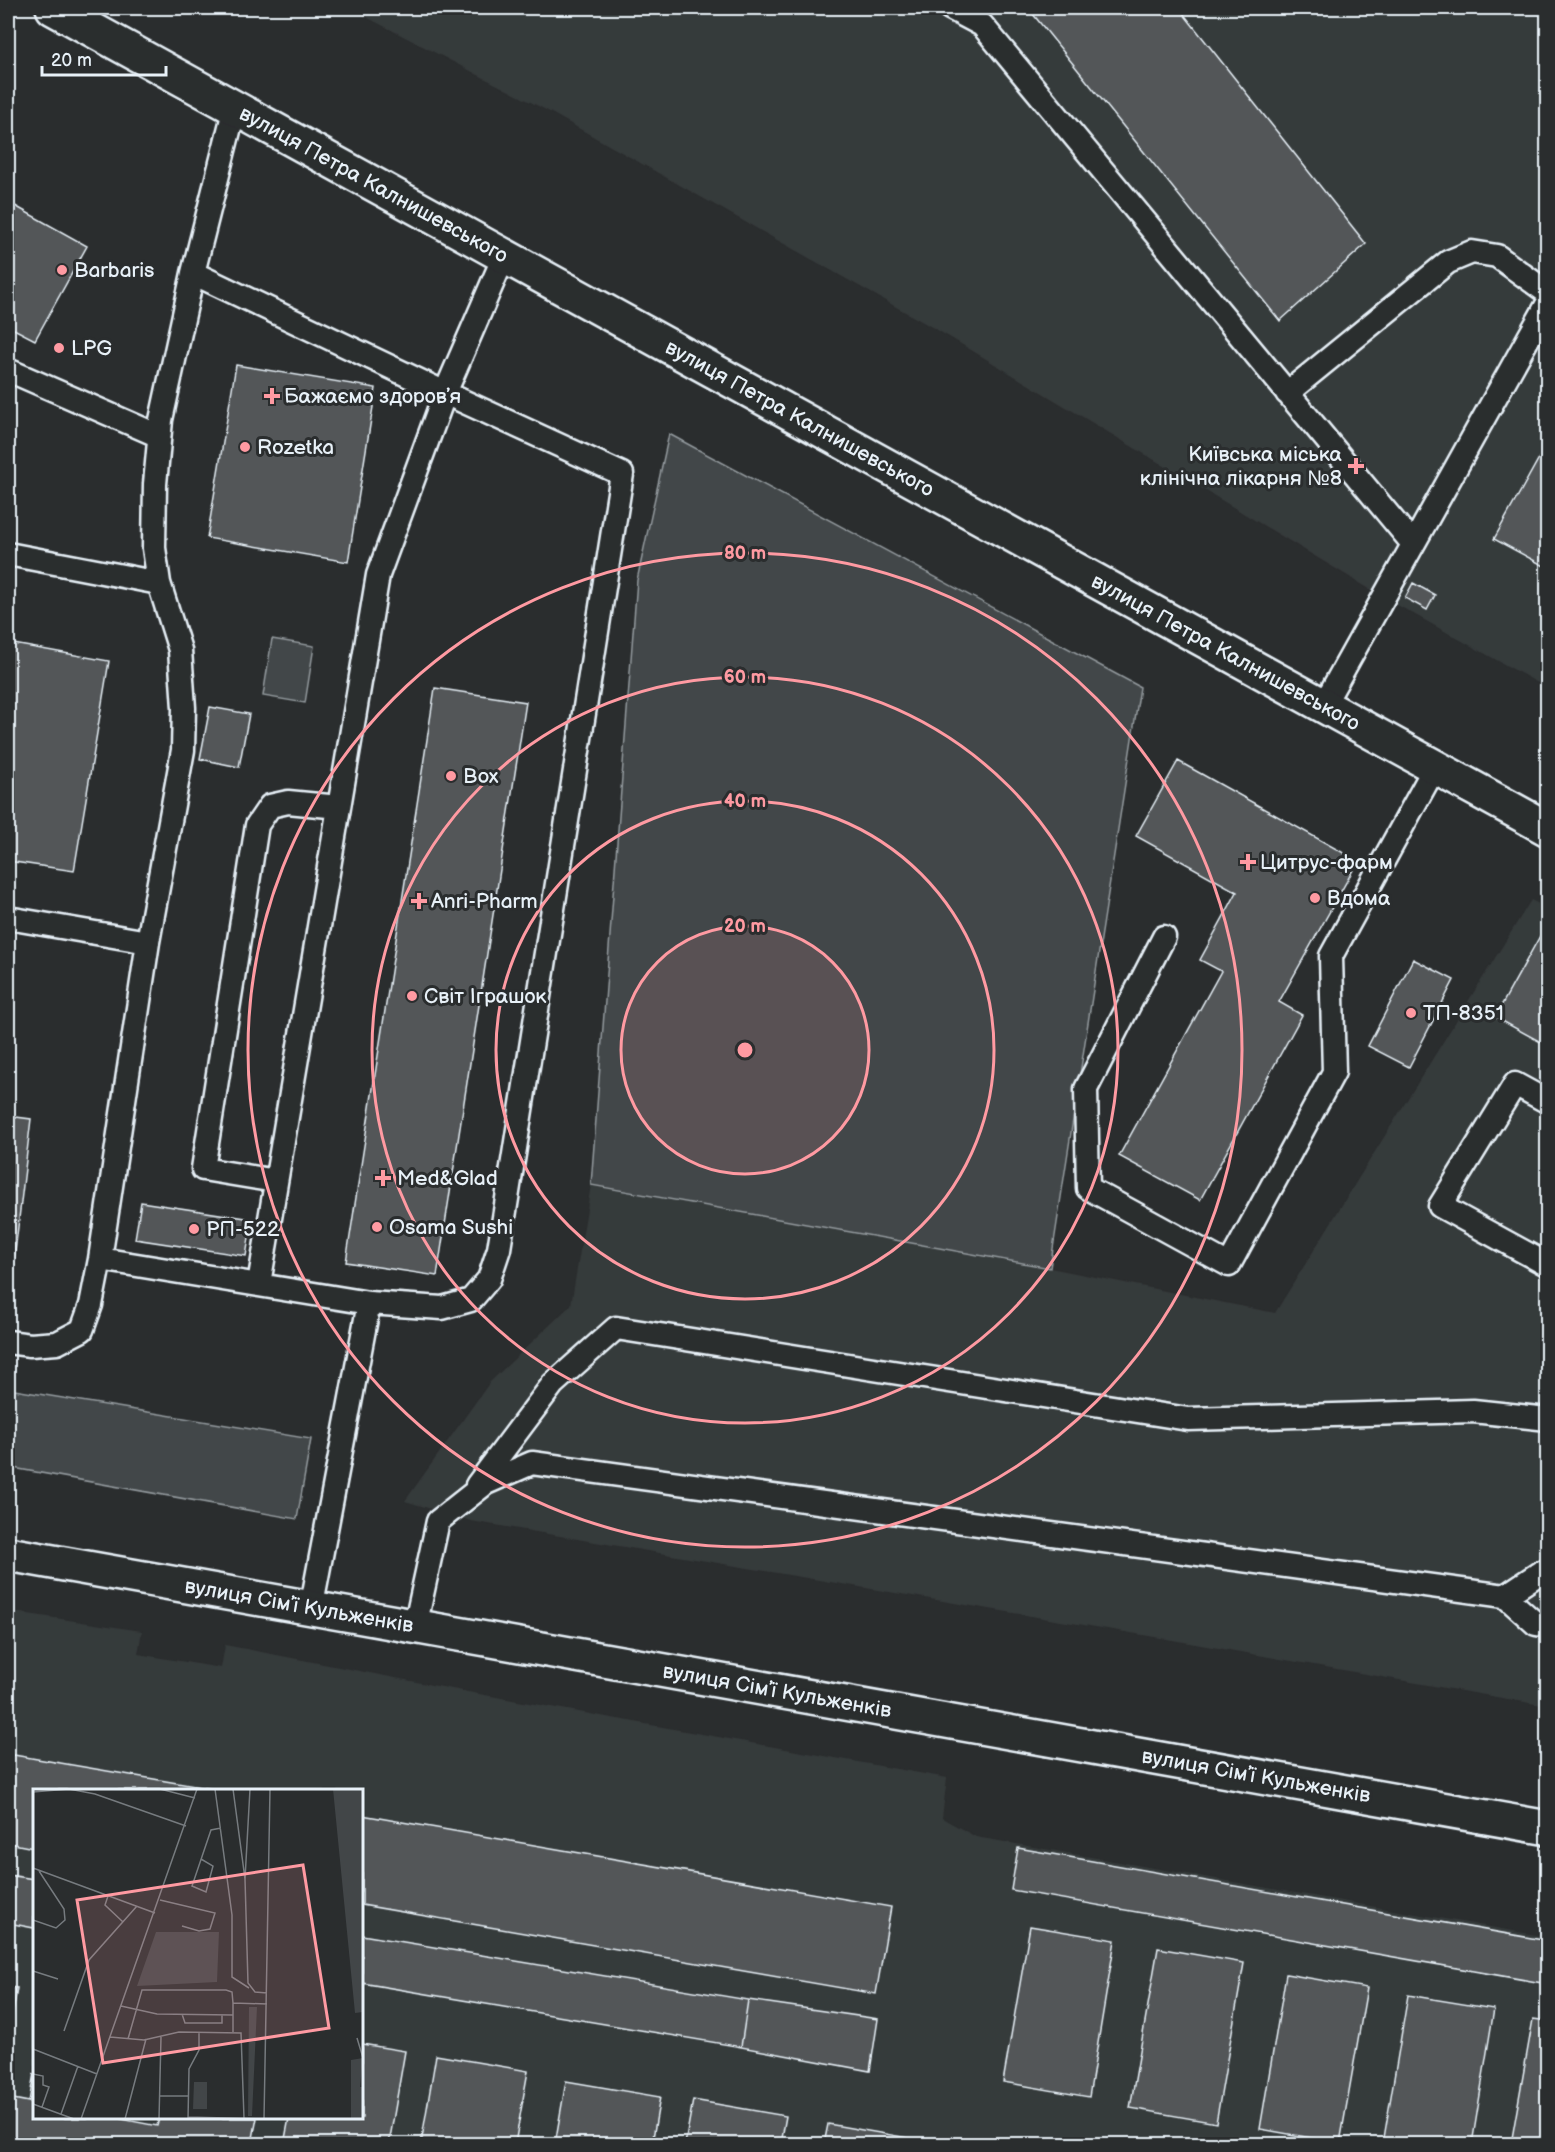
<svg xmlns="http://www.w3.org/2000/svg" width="1555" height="2152" viewBox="0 0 1555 2152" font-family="'Balsamiq Sans',sans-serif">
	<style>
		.built { fill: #363a3b; fill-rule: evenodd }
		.green { fill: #424648; stroke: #959ca0; stroke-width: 1.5 }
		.building { fill: #535759; stroke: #e8f1f8; stroke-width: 1.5 }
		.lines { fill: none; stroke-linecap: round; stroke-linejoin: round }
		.service-casing { stroke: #e8f1f8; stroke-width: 27 }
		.minor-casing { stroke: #e8f1f8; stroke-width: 38 }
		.secondary-casing { stroke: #e8f1f8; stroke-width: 38 }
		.service { stroke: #2a2d2e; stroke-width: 22 }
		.minor { stroke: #2a2d2e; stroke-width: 33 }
		.secondary { stroke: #2a2d2e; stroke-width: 33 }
		.ring { fill: none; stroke: #ff9aa2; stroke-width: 3 }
		.poi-dot { fill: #ff9aa2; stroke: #2a2d2e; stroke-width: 2 }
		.labels { text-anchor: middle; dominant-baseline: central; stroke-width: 6; stroke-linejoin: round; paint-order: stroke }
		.street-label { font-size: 21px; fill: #e8f1f8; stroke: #2a2d2e }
		.poi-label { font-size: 21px; fill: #e8f1f8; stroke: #2a2d2e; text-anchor: start }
		.inset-road { fill: none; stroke: #767b7f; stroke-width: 1.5 }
		.view { fill: #ff9aa2; fill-opacity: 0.15; stroke: #ff9aa2; stroke-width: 3 }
		.inset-edge { fill: none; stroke: #e8f1f8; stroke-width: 3 }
		.centre { fill: #ff9aa2; stroke: #2a2d2e; stroke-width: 3 }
		.ring-label { font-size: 18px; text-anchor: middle; font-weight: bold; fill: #ff9aa2; stroke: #2a2d2e; stroke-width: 6; stroke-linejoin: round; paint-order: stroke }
	</style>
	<rect width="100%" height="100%" fill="#2a2d2e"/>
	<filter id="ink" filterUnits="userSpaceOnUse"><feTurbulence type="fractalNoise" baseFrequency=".0167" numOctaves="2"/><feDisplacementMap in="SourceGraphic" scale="12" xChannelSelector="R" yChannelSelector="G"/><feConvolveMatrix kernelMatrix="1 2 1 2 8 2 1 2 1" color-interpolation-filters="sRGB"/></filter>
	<g filter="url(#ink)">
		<path class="built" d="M349,8H1547V688L1383,597L946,335L548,111Z
			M1531,900L1547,908V1706L1178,1641L471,1521L405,1501L490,1382L571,1305L591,1185L1050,1268L1275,1313Z
			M8,1611L142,1631L138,1654L221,1668L225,1645L468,1692L947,1778L942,1818L976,1837L1547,1937V2144H8ZM34,1790H362V2118H34Z"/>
		<path class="green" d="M669,434L1140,687L1050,1268L591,1185L637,580Z
			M272,639L314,646L305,703L263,696Z
			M8,1389L311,1439L297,1519L8,1467Z"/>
		<path class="building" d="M1028,8H1179L1366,244L1280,321Z
			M8,202L87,246L35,340L8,326Z
			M236,365L376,388L348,562L207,538Z
			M1548,442V568L1494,539Z
			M1413,583L1435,595L1427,610L1405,598Z
			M8,643L109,661L74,871L8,861Z
			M435,688L526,702L437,1276L346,1262Z
			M210,707L249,714L239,767L200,759Z
			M1178,761L1358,861L1279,1002L1302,1015L1200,1200L1119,1156L1221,971L1200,960L1237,892L1136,836Z
			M1540,936L1548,941V1046L1495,1017Z
			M1413,959L1454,980L1409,1067L1368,1046Z
			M8,1116L31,1119L14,1260L8,1259Z
			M141,1202L252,1219L246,1256L135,1239Z
			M8,1754L218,1790H34V1848L8,1843Z
			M362,1815L891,1907L876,1994L362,1905Z
			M1018,1848L1548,1941V1984L1011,1890Z
			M8,1875L34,1879V1928L8,1923Z
			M1030,1926L1115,1940L1089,2097L1003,2082Z
			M362,1935L748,2000L741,2047L362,1983Z
			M1158,1948L1244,1963L1216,2123L1130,2108Z
			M1286,1974L1367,1988L1340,2143L1260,2129Z
			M8,1987L17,1988L8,2044Z
			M1408,1995L1494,2009L1472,2144H1383Z
			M748,2000L878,2019L870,2071L741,2047Z
			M1533,2019L1548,2021V2144H1511Z
			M362,2044L405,2051L389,2144H8V2098L29,2102L34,2073V2118H121V2119L157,2126L159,2118H257L253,2138L284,2144L289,2118H362Z
			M436,2055L528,2071L515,2144H421Z
			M566,2081L660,2097L652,2144H555Z
			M693,2100L786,2116L781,2144H685Z
			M828,2124L920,2140L919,2144H824Z
			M957,2139L991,2144H956Z"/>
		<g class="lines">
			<g class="service-casing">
				<path id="service" d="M950,8L982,25L1413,544
					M193,273L445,393L622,474L499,1249L489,1279L471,1300L442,1308L369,1303
					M8,370L159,436
					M1287,393L1448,262L1472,252L1497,256L1548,293
					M8,554L159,583
					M1323,706L1548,303
					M8,918L148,942
					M1164,937L1086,1089L1088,1188L1229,1265L1334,1072L1331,956L1435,767
					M1548,1102L1515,1084L1440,1206L1548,1265
					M276,1181L203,1169L257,825L270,806L288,802L339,807
					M100,1259L369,1303L311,1609
					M259,1284L378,575L445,393L505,254
					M8,1342L30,1345L57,1343L82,1330L91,1305L100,1259L148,942L183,750L184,708L180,650L159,583L154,548L155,484L161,420L193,273L235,107
					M477,1485L553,1384L616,1328L1188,1419L1473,1411L1548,1419
					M1505,1596L1541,1572H1548
					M415,1627L438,1521L486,1483L532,1463L1505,1596L1536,1624L1548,1626"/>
			</g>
			<g class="minor-casing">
				<g id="minor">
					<path id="s1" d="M53,8L1548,829"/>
				</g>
			</g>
			<g class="secondary-casing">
				<path id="secondary" d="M8,1554L1548,1828"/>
			</g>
			<use href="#service" class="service"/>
			<use href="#minor" class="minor"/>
			<use href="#secondary" class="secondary"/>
		</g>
	</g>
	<circle cx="745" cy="1050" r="124" fill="#ff9aa2" fill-opacity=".12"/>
	<g class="ring">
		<circle cx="745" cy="1050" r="124"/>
		<circle cx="745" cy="1050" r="249"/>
		<circle cx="745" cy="1050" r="373"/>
		<circle cx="745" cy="1050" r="497"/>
	</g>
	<g class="poi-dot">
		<circle cx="62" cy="270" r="6"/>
		<circle cx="59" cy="348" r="6"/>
		<path d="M269 387h6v6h6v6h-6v6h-6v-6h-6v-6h6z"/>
		<circle cx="245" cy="447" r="6"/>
		<path d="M1353 457h6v6h6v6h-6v6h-6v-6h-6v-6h6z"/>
		<circle cx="451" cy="776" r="6"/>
		<path d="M1245 853h6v6h6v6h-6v6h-6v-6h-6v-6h6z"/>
		<circle cx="1315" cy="898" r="6"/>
		<path d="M416 892h6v6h6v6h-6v6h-6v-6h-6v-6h6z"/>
		<circle cx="412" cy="996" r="6"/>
		<circle cx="1411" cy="1013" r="6"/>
		<path d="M380 1169h6v6h6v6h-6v6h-6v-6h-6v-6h6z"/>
		<circle cx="377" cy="1227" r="6"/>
		<circle cx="194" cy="1229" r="6"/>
	</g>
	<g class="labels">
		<g class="street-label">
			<text stroke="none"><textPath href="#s1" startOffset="366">вулиця Петра Калнишевського</textPath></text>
			<text stroke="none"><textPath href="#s1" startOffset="852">вулиця Петра Калнишевського</textPath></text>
			<text stroke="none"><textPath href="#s1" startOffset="1338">вулиця Петра Калнишевського</textPath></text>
			<text transform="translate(299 1606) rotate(10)">вулиця Сімʼї Кульженків</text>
			<text transform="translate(777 1691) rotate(10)">вулиця Сімʼї Кульженків</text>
			<text transform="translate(1256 1776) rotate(10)">вулиця Сімʼї Кульженків</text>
		</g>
		<g class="poi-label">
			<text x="74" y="270">Barbaris</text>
			<text x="71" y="348">LPG</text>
			<text x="284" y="396">Бажаємо здоровʼя</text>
			<text x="257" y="447">Rozetka</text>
			<text x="1342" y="454" text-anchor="end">Київська міська<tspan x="1342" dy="24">клінічна лікарня №8</tspan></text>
			<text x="463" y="776">Box</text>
			<text x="1260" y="862">Цитрус-фарм</text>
			<text x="1327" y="898">Вдома</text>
			<text x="431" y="901">Anri-Pharm</text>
			<text x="424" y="996">Світ Іграшок</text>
			<text x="1423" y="1013">ТП-8351</text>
			<text x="397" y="1178">Med&amp;Glad</text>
			<text x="389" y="1227">Osama Sushi</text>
			<text x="206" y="1229">РП-522</text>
		</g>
	</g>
	<g transform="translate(33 1789)">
		<rect width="330" height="330" fill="#2a2d2e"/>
		<path d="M300,0H330V223L322,224ZM123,143H186L184,193L104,197ZM216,218H224L219,327H215ZM330,269L327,298H330V330H318V271ZM161,293H174V320H160Z" fill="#424648"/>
		<path class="inset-road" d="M127,0L162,9M182,0L199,126V188L216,199M200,0L212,90M217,0L212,90L215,194L222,203L234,204M0,3L36,0L62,5L153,37M168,70L180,77L173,103L159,97L178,41L188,39M0,79L122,124M75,107L72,116L90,133M127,111L182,124L177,140L166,142L149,137M0,131L23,139L32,131L31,120L6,82M0,182L25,190M88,217L124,225L200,226M149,225L152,234H189V226M31,242L56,171L104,117M200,243V214L234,215M77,248L111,251L146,243L208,244L211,329M324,249L330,269M95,250L109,201H193L199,203L200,214M0,260L64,285M0,285L10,287V296L16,298L9,318M127,307H155M0,315L41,330M28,325L45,277M155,328L231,330M48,330L164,0M92,330L113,250M126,330L128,248M155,330L156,280L166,261V243M231,330L237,0"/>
		<path class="view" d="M270,76L296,239L70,274L44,111Z"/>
		<rect width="330" height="330" class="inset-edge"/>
	</g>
	<circle cx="745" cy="1050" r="9" class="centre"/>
	<g class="ring-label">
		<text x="745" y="559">80 m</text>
		<text x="745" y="683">60 m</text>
		<text x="745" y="807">40 m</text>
		<text x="745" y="932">20 m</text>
	</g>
	<rect width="1555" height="2152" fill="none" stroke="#2a2d2e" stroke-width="30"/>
	<rect x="15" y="15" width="1525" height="2122" fill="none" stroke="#e8f1f8" stroke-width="2" filter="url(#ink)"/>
	<path d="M42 66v9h124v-9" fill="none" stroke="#e8f1f8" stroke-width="3"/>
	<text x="51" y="66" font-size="18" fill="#e8f1f8" stroke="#2a2d2e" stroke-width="4.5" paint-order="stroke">20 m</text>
</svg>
